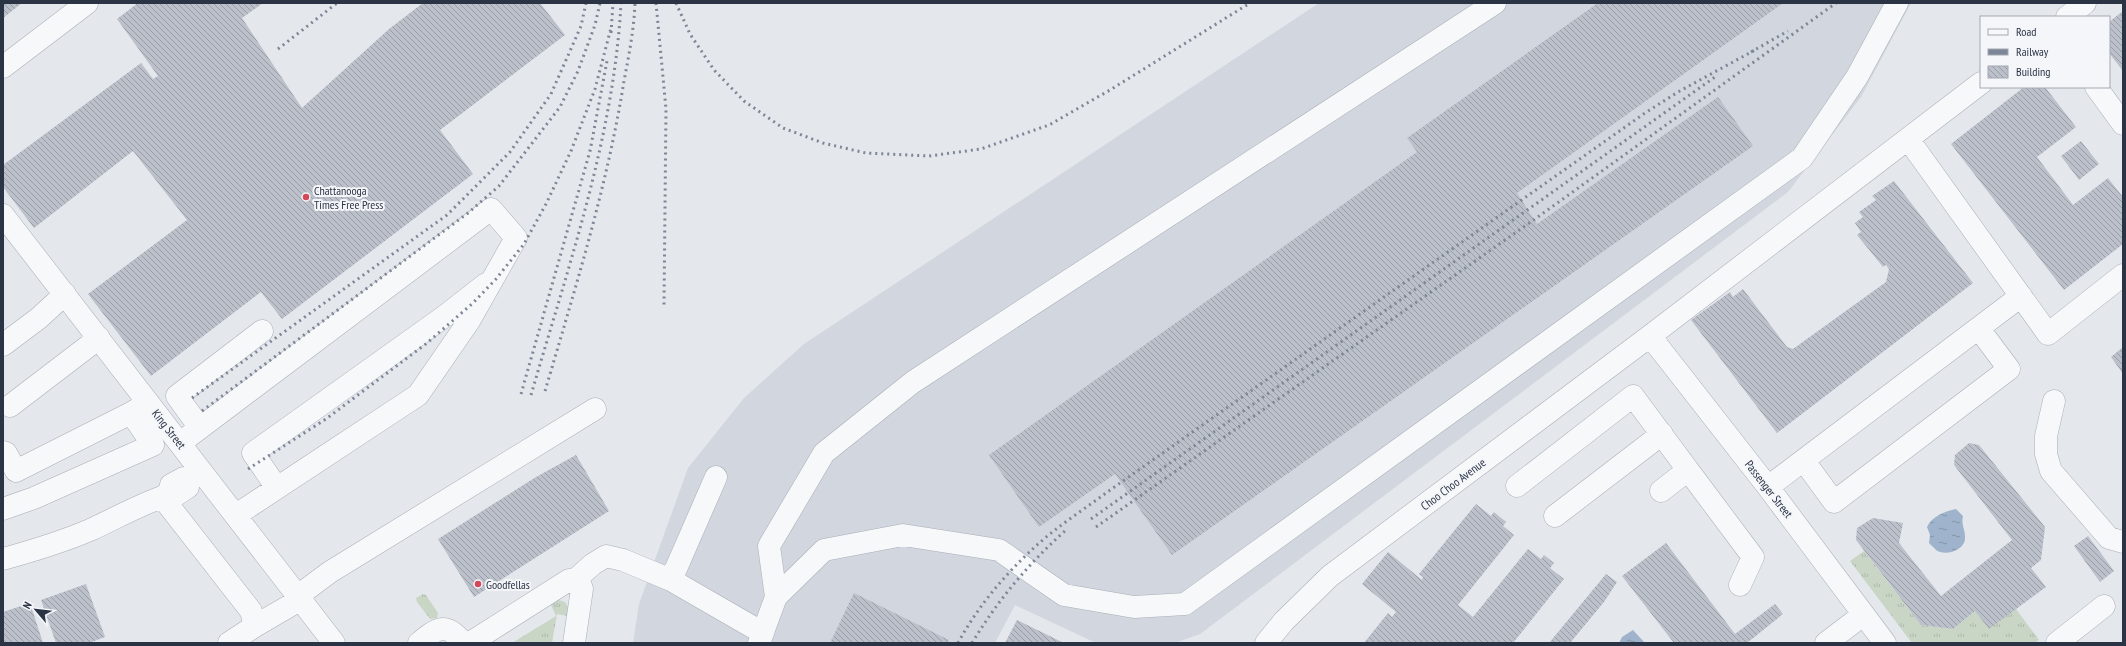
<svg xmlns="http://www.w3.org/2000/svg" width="2126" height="646" viewBox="0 0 2126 646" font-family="'PT Sans Narrow',sans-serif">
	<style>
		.built { fill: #d2d6de }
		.grass { fill: url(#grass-tufts) }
		.water { fill: url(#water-ripples) }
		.building { fill: url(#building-back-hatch) }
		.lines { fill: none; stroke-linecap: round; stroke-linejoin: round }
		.minor-casing { stroke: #a9aeb7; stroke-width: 23 }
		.minor { stroke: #f7f8fa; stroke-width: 22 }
		.rail { stroke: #7d8696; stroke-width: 3; stroke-dasharray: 2 4; stroke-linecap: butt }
		.poi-dot { fill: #d1495b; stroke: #f4f6f9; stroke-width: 1.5 }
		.labels { text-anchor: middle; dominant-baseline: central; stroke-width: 4; stroke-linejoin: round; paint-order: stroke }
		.poi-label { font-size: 12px; fill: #2b3445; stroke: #f4f6f9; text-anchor: start }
		.street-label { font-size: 12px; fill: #2b3445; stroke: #f4f6f9 }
	</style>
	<defs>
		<pattern id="grass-tufts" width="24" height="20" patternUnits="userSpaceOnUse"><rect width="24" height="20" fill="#c9d6c5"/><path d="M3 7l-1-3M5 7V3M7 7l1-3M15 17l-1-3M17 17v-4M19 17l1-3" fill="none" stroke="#adb8ab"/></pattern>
		<pattern id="water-ripples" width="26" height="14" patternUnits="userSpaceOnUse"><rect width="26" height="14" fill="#9fb4cc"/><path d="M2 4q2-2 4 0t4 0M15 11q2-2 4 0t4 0" fill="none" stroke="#8293a7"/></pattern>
		<pattern id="building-back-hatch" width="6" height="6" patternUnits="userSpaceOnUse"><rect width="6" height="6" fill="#bbc0ca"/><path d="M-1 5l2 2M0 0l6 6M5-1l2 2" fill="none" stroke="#989da6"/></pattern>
	</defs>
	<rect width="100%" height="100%" fill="#e4e7ec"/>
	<path class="built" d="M1319,3H1911L1861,97L1788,192L1200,634L1175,643H1096L1015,605L995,643H633L639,604L688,468L744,398L804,344Z"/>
	<path class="grass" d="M1864,551L1921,625L1953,629L1975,611L2016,609L2039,640L2035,643H1912L1850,561Z
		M423,594L426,595L438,613L437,618L430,619L417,602L416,598Z
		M559,600L565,602L571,611L567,616L557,614L552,643H512L556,616L551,605V602Z"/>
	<path class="water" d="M1956,509L1963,516C1961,525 1965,529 1965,537C1966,550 1945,557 1936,550C1934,548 1931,545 1929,543L1930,535L1927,527C1931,517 1945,511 1956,509Z
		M1633,630L1645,643H1619L1622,637Z"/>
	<path class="building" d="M3,3H22L3,18Z
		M138,3H263L242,18L302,108L389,29L423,3H540L565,35L440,130L473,174L282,319L261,292L151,376L88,294L187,220L133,151L34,228L3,187V165L141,63L153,79L158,76L117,19Z
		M1598,3H1783L1517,193L1537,224L1718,97L1753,146L1172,555L1115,474L1039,527L989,455L1417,152L1407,138Z
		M2123,11V71L2109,53V22Z
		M2024,87H2045L2076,127L2037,157L2073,205L2108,178L2123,197V244L2064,290L1951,144Z
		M2081,141L2099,164L2079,180L2061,156Z
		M1894,181L1973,283L1777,433L1691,320L1730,292L1733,297L1743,289L1787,347L1793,349L1886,282L1889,269L1886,265L1883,267L1857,235L1861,232L1855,223L1863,217L1859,212L1876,200L1872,196Z
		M2123,347V374L2111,357Z
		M1969,443L1979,445L2045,527L2041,560L2031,568L2046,587L1989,629L1975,611L1953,629L1921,625L1856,540L1857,528L1873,518L1903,523L1899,543L1941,596L2012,540L1954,465L1955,455Z
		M576,455L609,511L474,597L438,539L536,477Z
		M1476,504L1491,516L1494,512L1506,522L1503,526L1514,535L1458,605L1473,617L1528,549L1541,559L1544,555L1554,563L1550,568L1564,579L1513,643H1364L1388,613L1392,617L1396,612L1362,584L1388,552L1422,580L1423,577L1419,574Z
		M2088,536L2114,571L2100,582L2074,546Z
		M1666,543L1735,634L1775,604L1783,614L1747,643H1674L1622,576Z
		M1606,574L1617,582L1604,602L1570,643H1549Z
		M86,584L105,637L89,643H56L41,600Z
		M854,593L949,640L947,643H830Z
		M30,603L43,643H3V612Z
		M1017,620L1064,643H1005Z"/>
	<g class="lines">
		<g class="minor-casing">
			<path id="minor" d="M2067,17L2085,3
				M3,67L87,3
				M2096,87L2123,124
				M1908,139L2048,334L2123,275
				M3,215L334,643
				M1650,336L1768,487L1885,643
				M3,345L39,318L65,294
				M2054,401L2046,436V454L2051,471L2109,538L2123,542
				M10,406L99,338
				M200,428L177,396L262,331
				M180,443L491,209L516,238L469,321L418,395L236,515
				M3,452L6,453L16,471L131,413L143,406
				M1804,461L1834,502L2009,369L1979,329
				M716,477L671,580L763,633
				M1517,486L1633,396L1688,470
				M1768,487L2021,296
				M277,488L253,453L445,316L486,284
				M1661,491L1688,470L1753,557L1740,585
				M162,497L169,493L171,485L184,478L189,481L188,487L176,495L169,493
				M3,509L34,498L153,445L131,413
				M1555,516L1662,434
				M3,559C32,551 62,542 90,530C114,519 137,506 162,497L251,611L255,626L229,643
				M575,580L593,564L606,556L623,560L671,580
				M776,597L769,546L824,453L913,382L1495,3
				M255,626L291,605L299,595L330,572L595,409
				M419,643C437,628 446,621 463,643
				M470,643L569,580C577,580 580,582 582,589L574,643
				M759,643L776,597L824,550L903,535L999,550L1064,595L1134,607L1185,604L1802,158L1857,77L1897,3
				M1266,643L1284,621L1330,576L1650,336L1981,83
				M1826,643L1863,615
				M2057,643L2104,606"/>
		</g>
		<use href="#minor" class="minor"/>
		<path class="rail" d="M656,3L666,109L664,305
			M676,3L690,34L714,70L744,101L783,128L823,143L866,153L929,156L981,149L1049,125L1110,90L1250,3
			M611,33L613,3
			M278,49L337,3
			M1751,52L1788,31
			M545,391C575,289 607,187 624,81C629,55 634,29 635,3
			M521,394L590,151L607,61
			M531,395C568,267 614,137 621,3
			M192,398L447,215L510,152L551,94L581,26L586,3
			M202,411L468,213L499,186L560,107L578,71L595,25L600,3
			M248,469L326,419L427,343L473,303L496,279L524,244L546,204L571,151L595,89L611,28
			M1091,519L1715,77
			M1096,527L1535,219L1836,3
			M958,643C978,606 1006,573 1037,545C1058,526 1083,510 1106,493L1645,113L1678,92L1755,50
			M972,643C998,600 1028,564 1066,530"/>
	</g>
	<g class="poi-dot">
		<circle cx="306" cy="197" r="4"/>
		<circle cx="478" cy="584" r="4"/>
	</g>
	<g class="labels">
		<g class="poi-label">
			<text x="314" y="190">Chattanooga<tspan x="314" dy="14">Times Free Press</tspan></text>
			<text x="486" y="584">Goodfellas</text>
		</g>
		<g class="street-label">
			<text transform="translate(169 429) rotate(52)">King Street</text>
			<text transform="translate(1453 484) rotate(-37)">Choo Choo Avenue</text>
			<text transform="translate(1769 489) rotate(52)">Passenger Street</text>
		</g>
	</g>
	<rect width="2126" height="646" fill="none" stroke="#2b3445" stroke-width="8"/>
	<rect x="1980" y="16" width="130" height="72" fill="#f4f6f9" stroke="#a4a8b1"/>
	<rect x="1988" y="29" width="20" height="6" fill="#f7f8fa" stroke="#a4a8b1"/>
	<text x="2016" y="36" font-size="12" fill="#2b3445">Road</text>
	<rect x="1988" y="49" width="20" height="6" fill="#7d8696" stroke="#a4a8b1"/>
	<text x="2016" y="56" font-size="12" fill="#2b3445">Railway</text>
	<rect x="1988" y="66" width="20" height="12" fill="url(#building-back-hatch)" stroke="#a4a8b1"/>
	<text x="2016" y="76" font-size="12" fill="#2b3445">Building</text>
	<g transform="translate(36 610) rotate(298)" stroke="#f4f6f9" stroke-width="3" paint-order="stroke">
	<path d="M0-3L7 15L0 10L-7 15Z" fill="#2b3445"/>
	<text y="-6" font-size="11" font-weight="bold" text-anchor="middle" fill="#2b3445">N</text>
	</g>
</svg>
